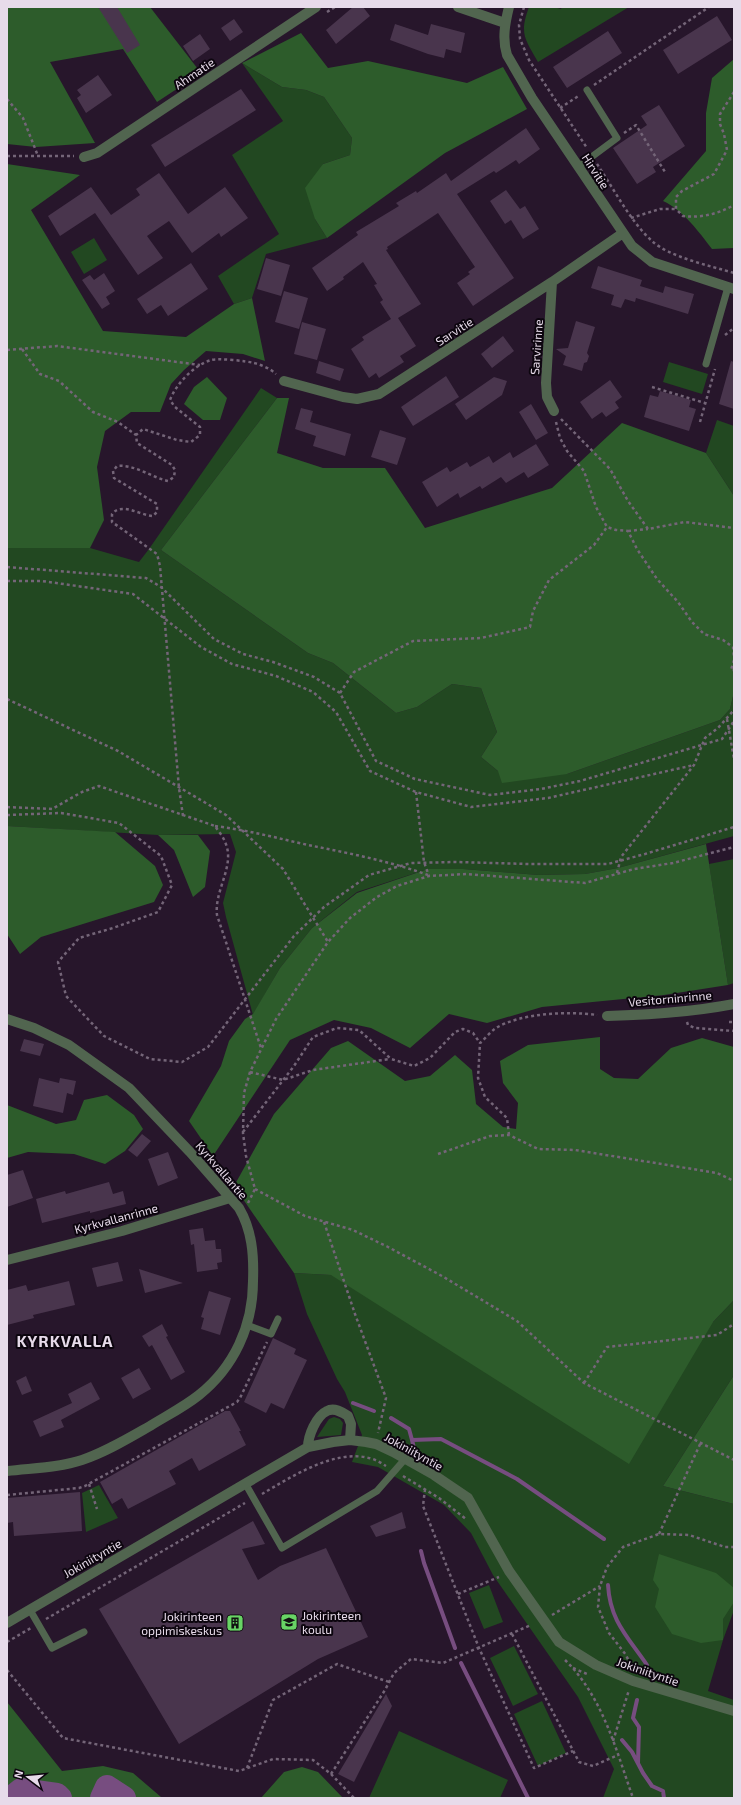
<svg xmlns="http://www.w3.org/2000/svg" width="741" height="1805" viewBox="0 0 741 1805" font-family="'Exo 2',sans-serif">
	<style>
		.green { fill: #224821 }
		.forest { fill: #2d5c2b }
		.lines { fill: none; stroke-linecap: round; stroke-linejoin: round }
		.stream { stroke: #774d80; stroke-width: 4 }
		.river { stroke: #774d80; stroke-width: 24 }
		.building { fill: #49354d }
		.path { stroke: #746578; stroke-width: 2.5; stroke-dasharray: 3 3; stroke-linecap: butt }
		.lane { stroke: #51654f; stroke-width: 7 }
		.street { stroke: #51654f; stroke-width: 10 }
		.labels { text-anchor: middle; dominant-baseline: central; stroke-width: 4; stroke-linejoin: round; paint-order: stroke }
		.street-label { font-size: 12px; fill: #e7dbea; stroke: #0c050e }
		.poi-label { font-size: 12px; fill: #e7dbea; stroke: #0c050e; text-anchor: start }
		.district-label { font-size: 16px; font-weight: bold; letter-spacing: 1px; fill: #e7dbea; stroke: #0c050e }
	</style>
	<rect width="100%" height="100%" fill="#27162b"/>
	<path class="green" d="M529,7H554L561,9L562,7H629L538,62C525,39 519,34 529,7Z
		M242,63L282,87L306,90L324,97L352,138L350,155L323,164L315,219L327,238L266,254L252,298L234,304L218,276L279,234L232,155L283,121Z
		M94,238L107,260L84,274L71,252Z
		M669,362L708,374L702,394L663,382Z
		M261,388L277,398L161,550L308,653L333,663L396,713L417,707L452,684L481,688L497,732L481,757L498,771L567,774L720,720L730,709L734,692V836L618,868L585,874L538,875L463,869H428L357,892L312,928L280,968L253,1015L226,917L223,903L236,852L230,834L158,835L7,826V548H90L139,562L149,549Z
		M717,420L734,426V496L706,453Z
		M734,859V983L728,985L709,864Z
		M294,1273L331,1275L713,1322L734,1300V1375L663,1486L734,1504V1610L723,1640L708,1691L734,1700V1798H603L614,1769L578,1697L493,1575L471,1533L444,1505L378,1467L352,1462L362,1435L345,1392L337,1379L307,1314Z
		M334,1417L340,1419L343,1423L341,1435L317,1437L329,1419Z
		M99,1485L118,1518L86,1532L82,1493Z
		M489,1585L503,1622L484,1629L469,1593Z
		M514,1646L538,1694L513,1706L490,1658Z
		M542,1701L566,1753L538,1766L514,1714Z
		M399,1731L508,1780L500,1798H369Z"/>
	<path class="forest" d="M7,7H150L201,73L157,102L123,49L50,62L95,143L36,147L7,144Z
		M301,33L328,68L368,61L467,83L503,67L527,109L445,153L327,238L315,219L305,188L323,164L350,155L352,138L324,97L306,90L282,87L242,63Z
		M734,59V248L712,249C699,232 683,210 663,201L706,151V113L712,78Z
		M7,164L80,175L31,210L103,331L186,337L234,304L252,298L265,361L243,354L206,351L184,370L171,384L160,412H131L105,431L97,467L104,520L90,548H7Z
		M207,377L227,398L220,420H203L184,404L194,387Z
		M277,398H289L277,453L323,468H385L425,528L552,488L622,423L706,453L734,496V692L730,709L720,720L567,774L502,783L498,771L481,757L497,732L481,688L452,684L417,707L396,713L333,663L308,653L161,550Z
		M7,826L115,832L155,866L163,885L154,902L41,937L20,954L7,934Z
		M158,835H198L210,851L205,887L193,897L174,850Z
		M706,844L728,985L664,995L542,1007L487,1023L449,1014L410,1048L371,1028L334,1020L290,1040L213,1156L189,1121L221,1066L229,1041L245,1019L253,1014L280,968L312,928L357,893L428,869H463L538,875L585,874L618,868Z
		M600,1037V1069L614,1078L638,1079L671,1048L702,1038L734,1047V1300L713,1322L629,1464L331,1275L294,1273L234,1186L274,1114L331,1048L348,1041L405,1081L430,1076L455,1055L472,1070L476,1104L503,1127L516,1129L518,1103L503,1083L500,1061L528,1045Z
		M107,1095L134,1115L143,1129L125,1151L105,1164L74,1154L28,1152L7,1158V1105L56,1124L76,1120L84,1100Z
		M734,1375V1504L663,1486Z
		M659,1554L716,1573L734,1588V1602L723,1619V1640L701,1643L672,1634L655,1607L659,1589L653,1580Z
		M7,1702L62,1771L103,1766L133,1773L161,1797L175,1798H7Z
		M302,1767L318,1772L343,1798H261L284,1772Z"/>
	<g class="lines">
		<path class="stream" d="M353,1403L374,1411
			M391,1418L409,1429L412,1440L441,1439L517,1479L604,1539
			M412,1440L414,1448
			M421,1551L424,1563L455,1648
			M608,1585C610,1621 628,1637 647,1665
			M461,1663L528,1798
			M637,1700L633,1718L639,1727L638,1763
			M622,1740L632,1752L643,1773L652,1786L663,1791L664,1798"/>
		<path class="river" d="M11,1798L21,1790L57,1795L60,1798
			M102,1798L107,1787L124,1798"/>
	</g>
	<path class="building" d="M98,7H117L140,45L127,53Z
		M353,7H363L370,16L336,44L326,30Z
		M717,16L732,40L678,74L663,50Z
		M234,19L243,32L230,41L221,28Z
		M395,24L428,35L431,24L465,33L461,53L446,49L444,58L428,54L390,40Z
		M608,31L622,53L567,88L553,67Z
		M200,34L210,49L193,61L183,46Z
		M98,75L112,95L86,113L77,98L81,95L77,90Z
		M241,89L256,110L165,167L151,145Z
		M659,105L685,146L653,167L656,172L637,184L613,148L647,125L641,116Z
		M526,128L540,149L519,164L516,160L496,173L494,171L457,194L514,278L473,306L457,283L470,274L468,272L475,267L438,213L387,247L388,249L386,250L421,304L398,318L416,346L400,356L404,362L379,378L376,373L369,378L351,349L364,340L362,337L391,319L380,302L383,300L374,285L377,284L363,262L343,277L344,279L327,291L312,268L358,235L356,232L399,206L396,203L416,191L417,193L446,173L451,181Z
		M159,173L188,214L225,187L248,218L221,237L219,233L192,253L169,221L147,236L163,258L138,275L95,213L60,236L48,216L91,187L111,215L140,195L136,189Z
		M506,190L520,209L525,206L539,229L523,239L511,220L505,224L490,201Z
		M266,258L290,265L281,296L257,289Z
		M191,263L208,289L168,316L161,305L147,314L137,299Z
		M598,266L642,280L640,286L663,293L665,286L694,294L688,314L636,298L635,302L625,299L621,308L611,305L614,295L591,288Z
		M104,273L115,291L106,297L110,304L102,309L82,280L90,275L94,280Z
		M284,291L308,298L299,329L275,322Z
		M576,321L595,327L587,353L589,356L587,362L584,363L582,371L563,365L566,356L556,349L568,348Z
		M302,322L326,329L317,360L294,354Z
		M503,336L514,351L492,368L481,354Z
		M319,361L344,369L340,381L316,373Z
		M731,361L734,362V409L719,404Z
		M446,376L459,397L413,426L401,407Z
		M494,377L507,381L502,395L466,420L455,404Z
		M610,380L622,397L615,402L619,408L606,417L602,412L592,419L580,402Z
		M660,391L691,400L689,407L696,409L689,431L644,417L650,395L658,397Z
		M531,404L548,433L536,440L519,412Z
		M301,408L313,411L310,422L351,434L345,456L313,446L316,436L295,429Z
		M380,430L406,438L397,465L371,457Z
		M536,444L549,465L528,478L524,472L506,483L501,477L482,489L480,486L460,498L458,493L437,507L422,482L447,467L450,472L467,462L470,467L489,456L493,463L510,452L513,458Z
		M24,1039L44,1044L40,1056L20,1051Z
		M39,1078L59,1083L60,1078L76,1081L73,1095L67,1093L63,1113L33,1106Z
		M142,1134L151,1141L137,1157L128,1150Z
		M168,1152L178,1178L158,1186L148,1159Z
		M23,1170L33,1198L7,1207V1175Z
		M109,1182L113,1194L123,1191L126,1204L90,1213V1211L42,1223L36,1199L65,1191L66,1194Z
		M203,1228L205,1241L215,1240L216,1249H221L222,1262L217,1263L218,1269L197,1272L194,1244L191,1245L189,1230Z
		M118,1262L123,1281L97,1287L92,1268Z
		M139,1269L183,1283L145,1293Z
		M69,1281L75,1305L33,1315L34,1318L7,1325V1290L26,1285L28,1291Z
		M209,1291L231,1298L220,1335L201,1329L204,1318L201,1317Z
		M162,1324L168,1336L166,1337L185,1372L171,1380L152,1345L149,1347L142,1336Z
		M273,1338L296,1349L294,1354L307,1360L284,1409L271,1403L266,1413L244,1402Z
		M139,1368L151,1389L133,1399L121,1378Z
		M26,1376L32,1391L22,1395L16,1381Z
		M91,1382L100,1399L61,1420L64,1427L40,1437L33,1421L72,1403L68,1394Z
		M225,1411H230L241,1431H239L246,1445L199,1471L192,1458L169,1471L176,1484L128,1509L122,1498L112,1504L100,1482Z
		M80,1492L82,1531L14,1536L13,1522L7,1523V1498Z
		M402,1512L406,1528L376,1537L370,1526Z
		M253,1521L265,1544L242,1549L258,1580L280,1566L326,1548L368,1637L318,1659L179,1744L99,1609Z
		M386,1694L392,1706L354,1782L338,1774Z"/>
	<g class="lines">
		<path class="path" d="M524,7L519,25L520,39L529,60L587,148
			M327,12L335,7
			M594,85L709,7
			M734,92L720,114V124L724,134L727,150L714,174L682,191L676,197V209L683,216C702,218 718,214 734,205
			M7,99L23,118L38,156
			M560,108L580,95
			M624,133L636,125L665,172
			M7,156H74
			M597,164C614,189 630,221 652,241C669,257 711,266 734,273
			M631,218L660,209H676
			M725,335L734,328
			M22,349L40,374L59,381L93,412L118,422L136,435
			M7,350L57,346L200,365
			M652,387L705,403
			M561,419L610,469L628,501L648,529L685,522L734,528
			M556,422L560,438L567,451L584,471L596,507L607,527L616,530L628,531L637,549L657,579L678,602L692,622L704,634L723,640L733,647L734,657
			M700,422L715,369
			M628,531L648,529
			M7,567L146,578L161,587L214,639L243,654L273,662L314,677L340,693L376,761L415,779L490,795L541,789L580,781L722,739L734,721
			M7,581H42L133,594L201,647L232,664L276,676L313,692L336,712L370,771L416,792L471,807L548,798L694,765
			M734,660L731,670H734
			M340,693L354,672L413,641L481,638L530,627L533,611L549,580L594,545L607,527
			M7,699L118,751L226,815L283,869L328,942
			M727,719L734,759
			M416,792L424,862L429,876
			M7,807L52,809L82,792L99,786L215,826C218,831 223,836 225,842C236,865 214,890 217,915L261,1048
			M7,815L61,813L119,823L161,856L172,885L158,912L113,928L79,938L58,962L66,996L104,1036L150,1059L182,1062L208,1047L294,936L324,907L369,875L411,863L455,862L529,864H608L645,854L734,827
			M183,816L179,788L160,566L157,554L112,522V514C122,502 139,515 153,516L157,512V504L114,478L113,471L117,466C134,464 151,477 168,481L174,477L175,470L172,465L137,443L136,435L143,429L177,440L191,442L200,435V427L175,407L170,400C176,384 194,365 211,360C218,358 247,361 254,363C262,365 271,369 276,374
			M215,826C247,830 277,838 308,845C348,853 389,861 428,875
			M617,873L621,857L694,765L705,738L718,728L734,710
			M687,1022L688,1025L695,1028L734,1031
			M729,1022H734
			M250,1072L283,1080L313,1070L390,1059
			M243,1132L294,1066L313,1037L337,1028L359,1030L391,1059L414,1066L430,1058L455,1032L463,1029L473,1033L480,1043
			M509,1135L507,1118L485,1097L478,1078L480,1043C485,1039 490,1032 496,1028C521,1013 568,1011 597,1015
			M438,1154L490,1136L509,1135L538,1149L575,1150L717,1173L734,1181
			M255,1189L305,1216L353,1230L388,1247L442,1276L517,1321L584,1383L734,1460
			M248,1203L255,1189L246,1156L243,1133L244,1093L250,1072L276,1019L328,942L350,918L377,897L397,886L429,876L466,874L585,883L634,869L673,863L734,847
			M324,1222L355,1314L386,1398L378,1433
			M584,1383L607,1347L717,1335L734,1324
			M403,1476L439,1498L466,1519
			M89,1484L97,1509
			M425,1489L423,1506L479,1648L534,1768L573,1751
			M262,1494C291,1477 334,1449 369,1458C375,1459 381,1463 386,1466
			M7,1495L79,1488L85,1486L237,1402L240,1398L267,1342
			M659,1534L701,1442
			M458,1594L499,1577
			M552,1615L600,1586
			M46,1619L245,1503
			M512,1634L579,1762L593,1766L618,1755
			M7,1642L31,1628
			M565,1660C603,1697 616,1750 633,1798
			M573,1668L587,1674
			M7,1670L63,1738L239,1771L273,1759L313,1760L331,1774L354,1798
			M633,1670L626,1655L609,1633L598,1607L600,1586L607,1567L623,1547L659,1534L689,1535L725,1547H734
			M613,1741L629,1690
			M247,1768L273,1700L337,1664L389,1682
			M331,1774L385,1690L394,1673L411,1659L443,1663L531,1625"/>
		<path class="lane" d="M578,167L617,138L587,90
			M706,364L728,287
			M247,1325L271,1334L278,1319
			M245,1483L282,1548L377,1491L405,1459
			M30,1610L52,1648L84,1632"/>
		<path class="street" d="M458,7L505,23
			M509,7C505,23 502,39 507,55L532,98L632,246L652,262L734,289
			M84,157L97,153L316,7
			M552,282L546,383L547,397L554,411
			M284,381L343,397L357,399L379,394L552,282L623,233
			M607,1016C650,1015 692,1012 734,1004
			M7,1019L34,1028L69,1045L129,1088L190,1152L239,1208C252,1230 254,1255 253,1281C253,1326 234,1367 199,1395C184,1407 166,1416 150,1426C129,1438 106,1452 82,1460C59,1468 31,1468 7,1471
			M7,1260L122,1231L230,1198
			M308,1447C308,1436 316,1416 327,1411C334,1407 342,1412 348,1416L351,1424L350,1440
			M7,1623L308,1447L333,1442L350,1440L366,1442L376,1444L393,1452L434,1475L468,1498L509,1571L559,1642L596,1665L633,1681L734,1711"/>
	</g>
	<defs>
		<g id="school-square" transform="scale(0.9)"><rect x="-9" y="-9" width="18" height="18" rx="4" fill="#68d465" stroke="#0c050e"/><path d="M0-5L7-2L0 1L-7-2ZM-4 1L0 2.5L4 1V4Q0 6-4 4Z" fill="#111"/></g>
		<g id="building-square" transform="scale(0.9)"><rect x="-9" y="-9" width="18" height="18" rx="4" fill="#68d465" stroke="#0c050e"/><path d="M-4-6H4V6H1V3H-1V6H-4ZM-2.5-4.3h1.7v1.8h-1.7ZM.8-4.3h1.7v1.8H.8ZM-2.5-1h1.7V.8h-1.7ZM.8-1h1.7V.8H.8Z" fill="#111"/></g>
	</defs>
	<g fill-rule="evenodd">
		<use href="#school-square" x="289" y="1622"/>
		<use href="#building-square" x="235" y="1623"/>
	</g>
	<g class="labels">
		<g class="street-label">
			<text transform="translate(194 73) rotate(-34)">Ahmatie</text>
			<text transform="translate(596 171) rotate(57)">Hirvitie</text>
			<text transform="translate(454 331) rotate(-33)">Sarvitie</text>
			<text transform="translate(536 347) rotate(-86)">Sarvirinne</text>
			<text transform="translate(670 998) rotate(-5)">Vesitorninrinne</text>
			<text transform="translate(222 1170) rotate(49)">Kyrkvallantie</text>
			<text transform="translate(116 1218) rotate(-15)">Kyrkvallanrinne</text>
			<text transform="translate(414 1451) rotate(29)">Jokiniityntie</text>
			<text transform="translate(92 1558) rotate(-30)">Jokiniityntie</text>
			<text transform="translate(648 1671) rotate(19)">Jokiniityntie</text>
		</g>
		<g class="poi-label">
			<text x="302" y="1615">Jokirinteen<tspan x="302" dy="14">koulu</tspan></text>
			<text x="222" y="1616" text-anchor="end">Jokirinteen<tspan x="222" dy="14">oppimiskeskus</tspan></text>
		</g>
		<g class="district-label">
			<text x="65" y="1340">KYRKVALLA</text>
		</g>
	</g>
	<rect width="741" height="1805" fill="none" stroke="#e7dbea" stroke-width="16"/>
	<g transform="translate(28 1777) rotate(286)" stroke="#0c050e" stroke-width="3" paint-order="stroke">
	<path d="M0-3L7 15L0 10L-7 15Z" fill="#e7dbea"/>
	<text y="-6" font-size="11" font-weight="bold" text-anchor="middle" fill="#e7dbea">N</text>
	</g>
</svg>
